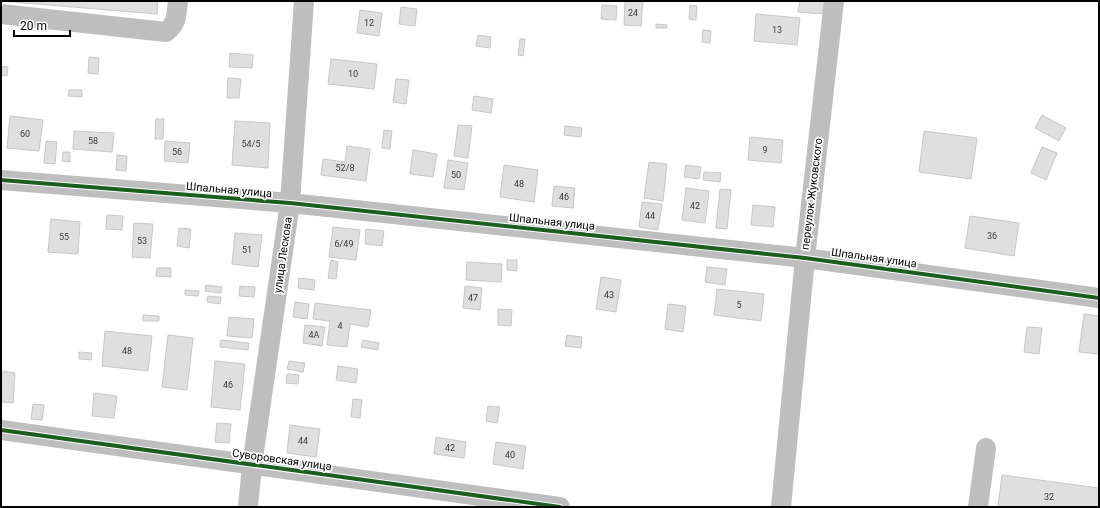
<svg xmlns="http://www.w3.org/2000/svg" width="1100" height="508" viewBox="0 0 1100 508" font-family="Roboto,sans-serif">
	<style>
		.building { fill: #dfdfdf; stroke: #c7c7c7 }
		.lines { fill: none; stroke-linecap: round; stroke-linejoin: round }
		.minor { stroke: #bebebe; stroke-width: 20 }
		.cycleway-casing { stroke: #fff; stroke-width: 6 }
		.cycleway { stroke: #1b5e20; stroke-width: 4 }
		.labels { text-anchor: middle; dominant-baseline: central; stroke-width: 3.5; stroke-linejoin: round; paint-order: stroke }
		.number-label { font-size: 9px; fill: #383838 }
		.street-label { font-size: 11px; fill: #000; stroke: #fff }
	</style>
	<rect width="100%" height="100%" fill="#fff"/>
	<path class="building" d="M1,1H158L157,14Z
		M625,1H643L641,26L624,25Z
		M800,1H825L824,14L798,12Z
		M602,5L617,6L616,20L601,19Z
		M690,5L697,6L696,20L689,19Z
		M401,7L417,9L415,26L399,24Z
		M360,10L382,13L379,36L357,33Z
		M756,14L800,18L797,45L754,41Z
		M656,24L667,25V28H656Z
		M703,30L711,31L710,43L702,42Z
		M478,35L491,37L490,48L476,46Z
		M520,39H525L523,56L518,55Z
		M230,53L253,55L252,68L229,67Z
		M89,57L99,58L98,74L88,73Z
		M331,59L377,64L374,89L328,84Z
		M1,66L8,67L7,76L1,75Z
		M228,78L241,79L239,98H227Z
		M396,79L409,80L406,104L393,102Z
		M69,90H82V97L68,96Z
		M474,96L493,99L491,113L472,110Z
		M1042,115L1066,128L1059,141L1035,128Z
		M10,116L43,120L39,151L7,148Z
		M156,119H164L163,139H155Z
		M235,121L270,123L268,168L232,165Z
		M458,125L472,126L468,158L454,156Z
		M565,126L582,128L581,137L564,135Z
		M384,130L392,131L390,149L382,148Z
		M74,131L114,133L112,152L73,149Z
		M924,131L977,138L971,179L919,172Z
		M750,137L783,140L781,163L748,160Z
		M46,141L57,142L55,164L44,163Z
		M165,141L190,143L188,163L164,161Z
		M347,146L370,149L366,181L321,175L323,159L345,162Z
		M1042,147L1057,153L1046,180L1031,173Z
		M413,150L437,154L433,177L410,174Z
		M63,152H70V162L62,161Z
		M117,155L127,156L126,171L116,170Z
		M448,160L468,163L464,190L444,188Z
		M649,162L667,164L663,201L644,198Z
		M504,165L538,170L534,202L500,197Z
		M686,165L701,167L699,179L684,177Z
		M704,172L721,173L720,182L703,180Z
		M554,186L575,188L573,208L552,206Z
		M686,188L709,191L705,223L682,220Z
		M720,189L731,190L727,229L716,228Z
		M642,202L662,204L658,230L639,227Z
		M753,205L775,207L773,227L751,225Z
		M107,215L123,216L122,230L106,229Z
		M970,216L1019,223L1014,256L965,248Z
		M51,219L80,222L78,254L48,252Z
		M134,223L153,224L150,258L132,257Z
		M333,227L360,230L356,260L329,257Z
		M179,228L191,229L189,248L177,246Z
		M366,229L384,231L382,246L365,244Z
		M235,233L262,235L258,267L232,264Z
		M331,260L338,262L336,279L328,278Z
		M507,260H517V271L507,270Z
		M467,262L502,264L501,282L466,280Z
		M707,267L727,269L725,285L705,282Z
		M157,268H171V277L156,276Z
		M601,277L621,280L616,312L596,309Z
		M299,278L315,280L314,290L298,288Z
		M206,285L222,287L221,293L205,291Z
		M240,286L255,287L254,297L239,296Z
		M465,286L482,288L480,310L463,308Z
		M717,289L764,294L761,321L714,315Z
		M185,290L199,291L198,296L185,295Z
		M208,296L221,297L220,304L207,302Z
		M295,302L309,304L307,319L293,317Z
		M315,303L371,310L368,327L350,324L347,347L327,345L330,321L313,319Z
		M668,304L686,306L683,332L665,329Z
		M498,309L512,310L511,326L498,325Z
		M1084,314L1099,316V354L1079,352Z
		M143,315L159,316V321H143Z
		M229,317L254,319L252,338L227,336Z
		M305,325L325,327L322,346L303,343Z
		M1027,327L1042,328L1039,354L1024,352Z
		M105,331L152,336L148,371L102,366Z
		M168,335L193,338L187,390L162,387Z
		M567,335L582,337L581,348L565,346Z
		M221,340L249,343L248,350L220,347Z
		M363,340L379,343L378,350L361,347Z
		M79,352L92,353L91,360L79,359Z
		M215,361L245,364L240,410L211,407Z
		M289,361L305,363L303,372L287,369Z
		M338,366L358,369L356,383L336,380Z
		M1,371L15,373L13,403L1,402Z
		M287,374L299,375L298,384L286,383Z
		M94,393L117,396L114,418L92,416Z
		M353,399L362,400L360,418L351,417Z
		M33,404L44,405L42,420L31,419Z
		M488,406L500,407L497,423L486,421Z
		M217,423L231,424L229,443L215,442Z
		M290,425L320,429L316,457L287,453Z
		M436,437L466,442L464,458L434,454Z
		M496,442L526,446L523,469L493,464Z
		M1002,475L1099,488V507H998Z"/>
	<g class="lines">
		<path class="minor" d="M1,14L166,32C178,23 176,14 178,1
			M1,180L290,203L805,258L1099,298
			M1,430L560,507
			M248,507L252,465L290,203L304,1
			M781,507L805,258L834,1
			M978,507L986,448"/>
		<g class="cycleway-casing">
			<path id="cycleway" d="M1,180L290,203L805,258L1099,298
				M1,430L560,507"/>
		</g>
		<use href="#cycleway" class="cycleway"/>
	</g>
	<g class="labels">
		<g class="number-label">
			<text x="633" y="13">24</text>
			<text x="369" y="23">12</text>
			<text x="777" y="30">13</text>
			<text x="353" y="74">10</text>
			<text x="25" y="134">60</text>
			<text x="93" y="141">58</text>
			<text x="251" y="144">54/5</text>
			<text x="765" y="150">9</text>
			<text x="177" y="152">56</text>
			<text x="345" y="168">52/8</text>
			<text x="456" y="175">50</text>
			<text x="519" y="184">48</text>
			<text x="564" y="197">46</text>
			<text x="695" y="206">42</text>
			<text x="650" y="216">44</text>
			<text x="992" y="236">36</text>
			<text x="64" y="237">55</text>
			<text x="142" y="241">53</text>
			<text x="344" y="244">6/49</text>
			<text x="247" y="250">51</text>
			<text x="609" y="295">43</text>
			<text x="473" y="298">47</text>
			<text x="739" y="305">5</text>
			<text x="340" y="326">4</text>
			<text x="314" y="335">4А</text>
			<text x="127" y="351">48</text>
			<text x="228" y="385">46</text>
			<text x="303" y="441">44</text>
			<text x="450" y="448">42</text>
			<text x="510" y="455">40</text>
			<text x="1049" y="497">32</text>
		</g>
		<g class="street-label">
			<text transform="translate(229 190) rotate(5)">Шпальная улица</text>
			<text transform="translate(812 194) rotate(-83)">переулок Жуковского</text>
			<text transform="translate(552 222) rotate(6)">Шпальная улица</text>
			<text transform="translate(283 255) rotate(-82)">улица Лескова</text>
			<text transform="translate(874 258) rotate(8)">Шпальная улица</text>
			<text transform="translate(282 460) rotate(8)">Суворовская улица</text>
		</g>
	</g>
	<rect width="1100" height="508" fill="none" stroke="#000000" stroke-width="4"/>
	<path d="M14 30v6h56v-6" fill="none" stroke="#000000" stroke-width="2"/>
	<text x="20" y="30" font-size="12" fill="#000000" stroke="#ffffff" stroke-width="3" paint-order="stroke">20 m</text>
</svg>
